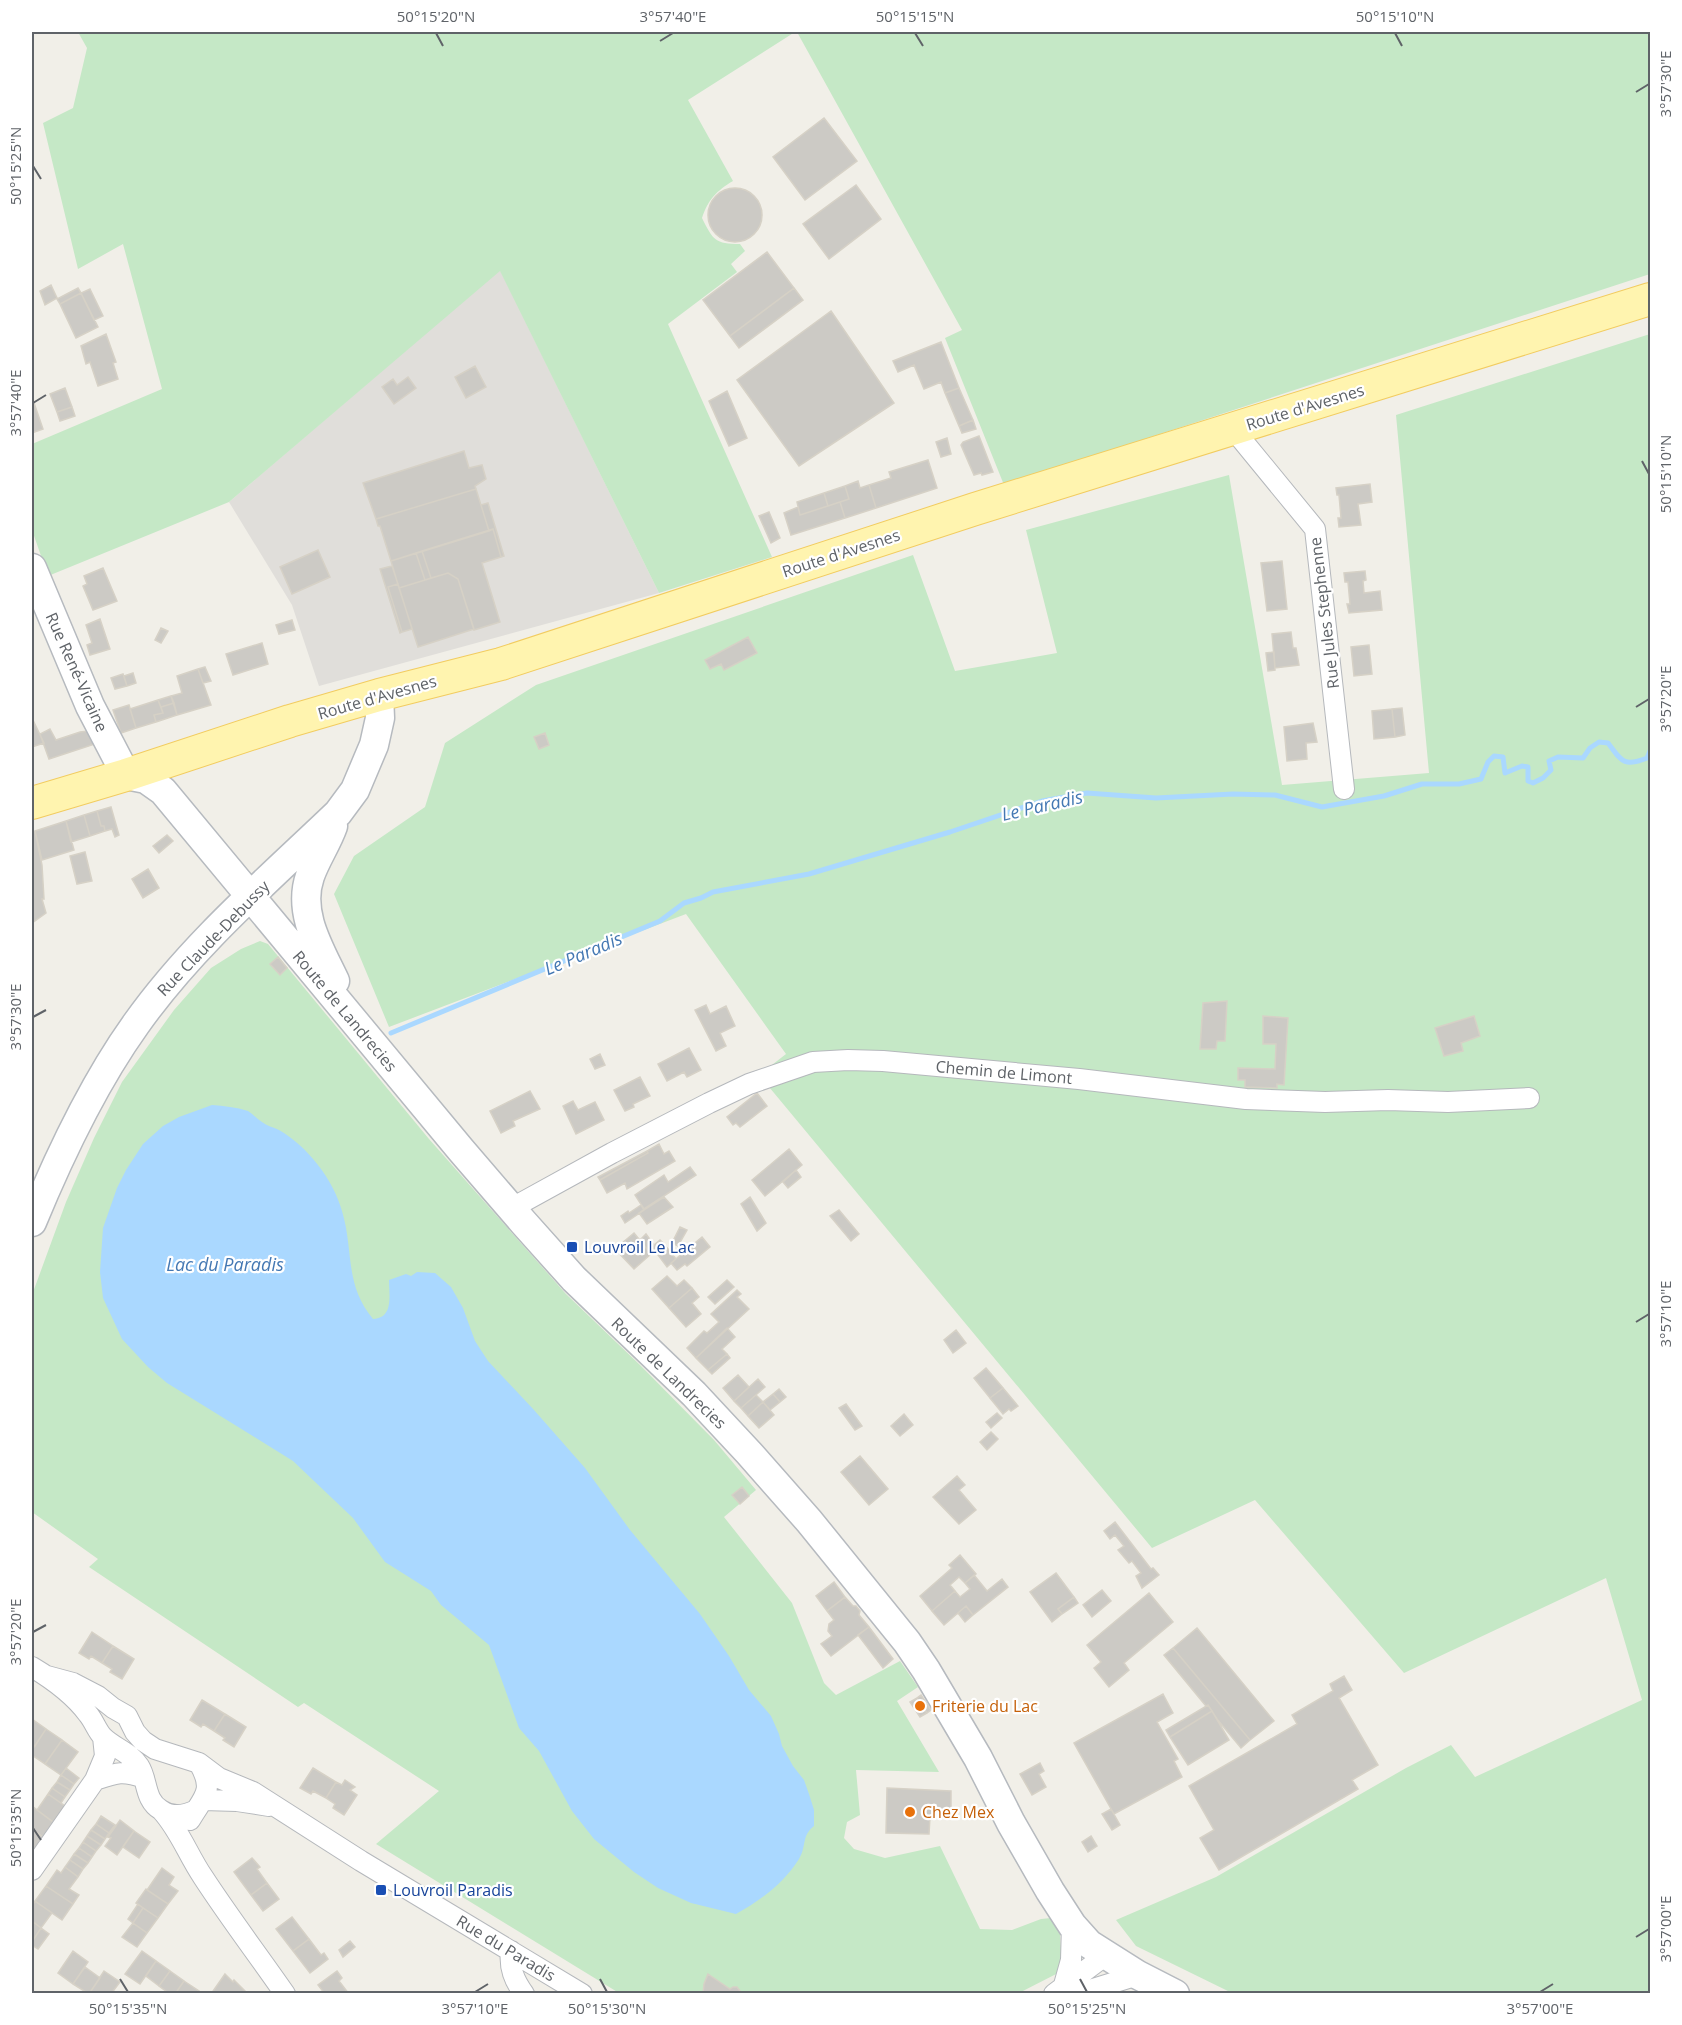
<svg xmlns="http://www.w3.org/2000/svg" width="1682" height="2025" viewBox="0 0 1682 2025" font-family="'Open Sans',sans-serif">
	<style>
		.industrial { fill: #e0deda }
		.green { fill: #c5e8c6 }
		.water { fill: #aad8ff }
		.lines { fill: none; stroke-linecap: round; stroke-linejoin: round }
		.stream { stroke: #aad8ff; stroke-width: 5 }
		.building { fill: #cccac5; stroke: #d6d1c6; stroke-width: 1.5 }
		.street-casing { stroke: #b5b8bc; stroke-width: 22 }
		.secondary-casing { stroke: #b6babf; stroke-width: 31 }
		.primary-casing { stroke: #f2cc60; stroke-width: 34 }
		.street { stroke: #fff; stroke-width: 20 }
		.secondary { stroke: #fff; stroke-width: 28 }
		.primary { stroke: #fff4af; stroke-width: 32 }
		.ticks { fill: none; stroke: #5f6368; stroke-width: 2 }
		.transit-dot { fill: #1a4fb4; stroke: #fff; stroke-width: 2 }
		.food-dot { fill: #e8710a; stroke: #fff; stroke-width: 2 }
		.labels { text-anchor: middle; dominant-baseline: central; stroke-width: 4.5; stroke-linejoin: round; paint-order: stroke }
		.street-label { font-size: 16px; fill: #5f6368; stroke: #fff }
		.transit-label { font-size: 16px; fill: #164399; stroke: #fff; text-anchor: start }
		.food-label { font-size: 16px; fill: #c56008; stroke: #fff; text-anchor: start }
		.water-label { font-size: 18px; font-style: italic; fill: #4478b3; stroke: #fff }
		.neatline { fill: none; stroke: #5f6368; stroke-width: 2 }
		.ticks-label { font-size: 15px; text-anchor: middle; fill: #5f6368 }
	</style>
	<rect width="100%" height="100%" fill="#f1efe8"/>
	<path class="industrial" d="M500,270L659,593L319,686L292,605L229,502Z"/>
	<path class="green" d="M78,32H795L688,100L733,181C716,191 708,200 702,218C713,240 715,244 740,244L745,251L731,264L737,272L668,324L772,557L659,593L500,271L229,502L48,576L32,530V444L162,389L123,244L78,269L43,123L73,108L87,48Z
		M797,32H1650V274L1004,485L945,338L962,330Z
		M1650,334V1993H1232L1136,1946L1116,1920L1216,1877L1406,1768L1451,1745L1475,1777L1642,1700L1606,1578L1404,1673L1255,1500L1152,1548L759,1075L786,1054L686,914L389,1027L334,894L354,856L425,807L445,743L536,685L913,555L955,671L1057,653L1026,530L1229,475L1282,785L1429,773L1396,415Z
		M260,941L268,944L429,1139L566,1294L640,1365L714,1440L756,1490L724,1517L792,1603L824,1683L836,1695L900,1661L918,1687L897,1701L939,1772L856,1770L860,1815L847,1822L844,1838L854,1849L885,1858L940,1846L980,1929L1012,1930L1041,1919L1051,1918L1060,1934L1062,1971L1019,1993H619L376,1844L439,1791L304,1703L298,1707L89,1567L98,1559L32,1512V1295L66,1202L94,1138L122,1082L174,1010L211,968L241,949Z"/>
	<path class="water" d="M212,1105C224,1106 236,1107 248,1111C253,1114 257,1119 262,1122C267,1126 273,1127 279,1130C308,1147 333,1179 342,1211C354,1251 344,1284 373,1319C394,1318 389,1295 389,1280L406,1274L411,1276L417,1272L435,1273L451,1287L463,1308L475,1341L488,1361L534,1410L585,1468L630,1530L700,1614L729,1656L749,1690L771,1716L779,1734L782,1746L793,1766L804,1780L809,1794L814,1810V1826C801,1836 807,1846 799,1859C784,1883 761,1900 736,1914L691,1903L658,1888L634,1872L594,1839L572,1811L539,1751L519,1728L489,1645L441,1605L431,1591L385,1562L353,1518L293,1461L167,1383L148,1367L122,1339L103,1298L100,1272L103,1228L117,1188L126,1170L143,1144L163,1126L179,1117Z"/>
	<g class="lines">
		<path class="stream" d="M391,1033L660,921L684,903L701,898L713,892L809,874L950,832L1042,801L1087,793L1156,798L1233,794L1275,795L1322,807L1384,796L1422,784H1459L1481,779L1488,762L1494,756L1503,757L1505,773L1522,766L1528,767V781L1533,783L1543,778L1551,770L1549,761L1558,757L1583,758L1590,748L1599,742L1608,743C1621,760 1623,768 1647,758L1650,751"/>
	</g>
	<path class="building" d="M824,118L857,161L805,200L773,157Z
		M856,185L881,219L829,259L803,224Z
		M708 215a27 27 0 1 1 54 0a27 27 0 1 1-54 0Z
		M767,252L794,288L730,336L703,300Z
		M51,285L57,298L45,305L40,291Z
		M78,288L81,293L60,304L57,299Z
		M794,288L803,300L739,348L730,336Z
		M90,289L103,316L94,320L81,293Z
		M81,293L98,327L76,338L60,304Z
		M831,311L894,403L799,466L737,380Z
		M106,334L116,362L113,363L118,379L98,386L90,362L86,364L81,346Z
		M941,342L959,388L945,393L941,382L924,389L914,365L898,372L893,361Z
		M475,366L486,387L466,398L455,377Z
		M408,377L416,388L394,404L382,387L393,379L397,385Z
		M65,388L72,407L57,412L50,394Z
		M959,388L973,420L959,426L945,393Z
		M727,391L747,438L729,446L709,401Z
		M32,397L43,429L32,433Z
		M72,407L75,416L60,421L57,412Z
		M973,420L976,429L962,433L959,426Z
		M979,436L993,472L982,475L981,473L974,475L961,445L963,442Z
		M947,438L951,454L941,457L936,442Z
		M464,451L469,468L482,465L486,479L475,486L476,489L376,519L363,483Z
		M928,460L937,488L876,508L869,485L891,478L889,472Z
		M858,481L860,488L869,485L876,508L845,518L840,502L849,499L845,486Z
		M1370,484L1372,502L1358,504L1361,525L1339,527L1338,518H1341L1339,495H1337L1336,488Z
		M845,486L849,499L828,506L824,493Z
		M476,489L489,531L391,561L380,526H378L376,519Z
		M824,493L828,506L800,515L797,502Z
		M840,502L845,518L791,535L784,513L798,507L800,515Z
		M488,503L504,556L501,557L493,529L489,531L481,505Z
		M769,512L780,538L771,543L759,516Z
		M493,529L501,557L482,563L500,622L474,630L458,579L448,573L431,578L422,551Z
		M318,550L330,577L292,594L280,567Z
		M422,551L431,578L425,580L416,553Z
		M416,553L425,580L399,588L391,561Z
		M1282,561L1287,609L1267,611L1261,563Z
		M392,566L398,584L388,587L402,632L400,633L380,569Z
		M103,568L117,601L93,610L83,586L87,584L84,576Z
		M1365,571L1366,580L1363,581L1364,593L1380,591L1382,610L1349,613L1347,604H1350L1348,582H1345L1344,573Z
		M448,573L458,579L474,629L418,647L399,588Z
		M398,584L412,629L402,632L388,587Z
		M100,619L110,649L90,655L87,645L92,643L86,625Z
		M292,620L295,630L279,634L276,625Z
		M161,628L168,631L161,643L155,640Z
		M1291,632L1293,648H1296L1299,665L1275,668L1272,634Z
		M748,637L757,653L724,670L721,664L710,669L705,660Z
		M262,643L268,664L233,675L226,654Z
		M1369,645L1372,674L1354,676L1351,647Z
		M1274,652L1275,670L1268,671L1266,653Z
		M205,667L211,681L203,683L198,669Z
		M198,669L211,705L177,715L171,696L182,693L177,676Z
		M133,673L136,683L127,686L124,676Z
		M123,674L127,686L115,689L111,678Z
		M171,696L174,703L161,707L158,700Z
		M158,700L163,713L154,715L156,722L136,728L130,709Z
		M174,703L177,715L156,722L154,715L163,713L161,707Z
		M129,705L136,728L121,733L113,710Z
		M1402,708L1405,735L1395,737L1392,709Z
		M1392,709L1395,737L1374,739L1372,711Z
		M32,718L44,743L32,747Z
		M1313,723L1317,742L1306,743L1307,759L1287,761L1284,727Z
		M50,729L56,740L80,732L88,731L98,743L49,759L40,734Z
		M545,733L549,745L539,749L534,737Z
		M111,807L119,835L115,837L112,829L105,831L104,826H101L97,811Z
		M97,811L101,826H104L105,831L90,836L84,815Z
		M84,815L90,836L71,842L66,821Z
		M66,821L74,850L42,860L35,831Z
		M35,831L42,865L44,899H42L46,913L32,923V833Z
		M167,835L173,841L159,853L153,846Z
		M85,852L92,881L77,884L70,856Z
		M148,869L159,888L143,898L132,879Z
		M278,957L287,968L280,975L270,964Z
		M1227,1001L1225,1041H1217L1216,1049H1200L1203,1003Z
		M706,1005L710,1014L726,1006L735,1026L720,1033L726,1046L716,1051L695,1010Z
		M1263,1016L1288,1018L1284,1085L1277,1084V1088L1245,1087V1080H1238V1068L1275,1069L1276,1044H1263Z
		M1474,1016L1480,1036L1461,1043L1463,1051L1444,1056L1435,1028Z
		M689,1048L701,1070L687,1077L684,1072L667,1081L658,1064Z
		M600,1054L605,1065L595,1069L590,1059Z
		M640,1077L650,1096L633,1104L634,1107L625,1111L614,1090Z
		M530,1091L540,1109L513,1121L515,1126L501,1133L490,1111Z
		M757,1093L767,1106L740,1127L736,1123L733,1125L727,1117Z
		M573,1101L578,1110L595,1102L604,1120L576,1134L563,1106Z
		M659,1144L664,1154L669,1151L675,1161L627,1189L625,1183L607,1193L600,1180L648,1153L647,1151Z
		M789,1149L802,1165L765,1196L752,1180Z
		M647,1151L648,1153L600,1180L598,1177Z
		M690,1167L696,1175L644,1209L635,1195L664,1175L668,1182Z
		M796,1170L801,1177L788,1188L783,1182Z
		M664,1197L673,1207L647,1224L639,1213Z
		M750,1197L766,1223L757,1231L741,1204Z
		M641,1205L644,1210L625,1223L621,1216L628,1211L629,1213Z
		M839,1210L859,1234L851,1241L830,1216Z
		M680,1227L687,1230L678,1246L672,1243Z
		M634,1233L651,1254L634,1269L615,1249Z
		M646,1234L654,1245L660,1240L664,1244L651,1254L640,1240Z
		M702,1237L710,1247L687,1266L685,1264L677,1270L671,1263Z
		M664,1244L676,1259L667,1267L655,1251Z
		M667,1276L677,1286L684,1280L692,1288L669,1308L652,1289Z
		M727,1280L734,1287L715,1304L708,1297Z
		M692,1288L699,1297L692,1303L701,1314L686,1327L669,1308Z
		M737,1290L741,1294L737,1297L749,1309L696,1358L687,1348L704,1331L707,1333L719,1322L711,1314Z
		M727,1328L735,1337L722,1349L727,1354L708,1370L696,1358Z
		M956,1330L966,1343L953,1353L944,1340Z
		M727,1354L730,1358L712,1374L708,1370Z
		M986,1368L1003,1388L990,1398L974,1378Z
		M738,1375L749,1387L734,1401L723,1388Z
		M758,1379L765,1387L741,1408L734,1401Z
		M1003,1388L1018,1406L1011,1411L1009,1409L1003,1414L990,1398Z
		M779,1389L786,1397L780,1402L773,1394Z
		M773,1394L780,1402L770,1410L763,1402Z
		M756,1395L763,1402L748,1416L741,1408Z
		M763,1402L774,1415L759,1428L748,1416Z
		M846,1404L862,1426L855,1430L839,1408Z
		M997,1413L1002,1418L991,1428L986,1422Z
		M904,1414L913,1425L900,1436L891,1426Z
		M991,1432L998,1439L987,1450L980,1442Z
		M860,1456L888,1489L869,1505L841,1472Z
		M957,1476L965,1485L959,1490L976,1510L959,1524L933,1497Z
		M742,1487L749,1496L740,1504L732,1495Z
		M1115,1522L1151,1569L1153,1568L1159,1575L1142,1588L1136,1576L1141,1573L1132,1561L1129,1563L1118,1550L1124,1546L1115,1535L1110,1539L1104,1531Z
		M960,1555L976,1574L965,1583L959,1577L950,1585L955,1591L932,1611L920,1596L952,1568L949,1565Z
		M1056,1573L1074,1597L1058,1609L1062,1614L1052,1622L1030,1592Z
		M974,1575L987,1591L1002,1579L1008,1587L973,1615L966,1606L944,1625L932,1611L955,1591L960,1597L970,1589L965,1583Z
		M834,1582L845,1597L827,1611L816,1596Z
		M1102,1590L1111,1601L1092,1617L1083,1605Z
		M1149,1593L1173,1622L1124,1663L1129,1670L1109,1687L1094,1668L1101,1662L1087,1645Z
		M845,1597L853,1606H856L860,1611L859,1615L869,1627L831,1656L821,1644L832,1636L828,1631L829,1624L834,1620L827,1611Z
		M1074,1597L1078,1603L1062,1614L1058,1609Z
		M966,1606L973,1615L965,1622L958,1613Z
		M869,1627L893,1659L883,1668L858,1635Z
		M1197,1628L1274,1721L1250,1740L1173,1648Z
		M92,1632L113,1646L102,1663L91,1656L89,1659L79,1653Z
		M113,1646L134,1659L122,1679L110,1672L112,1669L102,1663Z
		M1173,1648L1250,1740L1241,1748L1217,1719L1208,1705L1206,1706L1164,1655Z
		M1344,1676L1352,1690L1339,1698L1378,1765L1352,1780L1358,1789L1219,1870L1200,1838L1214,1830L1189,1786L1297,1724L1292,1715L1333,1691L1330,1684Z
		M1163,1694L1173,1713L1157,1722L1178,1759L1174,1761L1182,1777L1114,1814L1074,1743Z
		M921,1695L931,1710L927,1713L917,1698Z
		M917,1698L927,1713L920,1717L910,1702Z
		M202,1700L225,1714L214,1731L203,1724L201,1727L190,1720Z
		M1208,1705L1212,1711L1170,1737L1166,1730Z
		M1212,1711L1229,1740L1188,1765L1170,1737Z
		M225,1714L246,1727L234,1747L223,1740L225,1738L214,1731Z
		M32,1719L46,1729L35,1746L32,1744Z
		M46,1729L62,1740L45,1764L32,1755V1750Z
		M62,1740L78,1752L61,1775L45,1764Z
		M1040,1763L1044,1771L1039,1774L1046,1787L1032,1795L1020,1774Z
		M66,1768L79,1778L74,1784L61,1775Z
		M313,1768L336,1782L326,1798L313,1791L311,1794L300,1788Z
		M61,1775L74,1784L70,1790L57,1782Z
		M345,1780L355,1787L350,1790L357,1795L344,1815L333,1808L335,1804L326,1798L336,1782L342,1785Z
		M57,1782L70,1790L65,1797L52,1788Z
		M52,1788L65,1797L61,1803L48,1794Z
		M887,1788L951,1791V1818L930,1817L929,1834L886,1833Z
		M48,1794L65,1806L53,1822L37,1810Z
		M32,1806L53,1822L43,1837L32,1829Z
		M1111,1809L1120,1825L1112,1830L1102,1814Z
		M101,1816L115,1825L109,1833L96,1824Z
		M120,1820L134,1831L117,1855L105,1846L111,1838L108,1837Z
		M96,1824L109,1833L105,1839L91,1830Z
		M32,1829L43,1837L32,1852Z
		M91,1830L105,1839L101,1845L87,1836Z
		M134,1831L150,1842L139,1858L123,1847Z
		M87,1836L101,1845L96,1851L83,1842Z
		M1091,1836L1097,1846L1088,1852L1082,1842Z
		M83,1842L96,1851L92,1857L79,1848Z
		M79,1848L92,1857L88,1863L74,1854Z
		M74,1854L88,1863L83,1869L70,1860Z
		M252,1858L260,1867L257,1869L267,1883L251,1895L234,1872Z
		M70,1860L83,1869L78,1877L65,1867Z
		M65,1867L78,1877L69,1889L79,1895L73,1904L46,1886L57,1870L61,1873Z
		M162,1868L174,1877L169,1885L178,1891L168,1904L147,1890Z
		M267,1883L279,1899L263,1911L251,1895Z
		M46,1886L73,1904L62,1920L35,1901Z
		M146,1889L168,1904L158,1918L136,1903Z
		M35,1901L52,1913L41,1928L32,1921V1907Z
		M138,1904L143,1908L133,1923L128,1919Z
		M143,1908L158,1918L147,1933L133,1923Z
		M292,1917L309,1939L293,1951L276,1929Z
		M32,1921L41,1928L32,1942Z
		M133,1923L147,1933L137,1947L122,1937Z
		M41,1928L49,1934L38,1949L32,1945V1942Z
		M309,1939L321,1955L324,1953L328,1959L310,1973L293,1951Z
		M350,1941L355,1947L343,1957L339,1950Z
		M73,1951L88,1962L73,1984L58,1973Z
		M142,1951L156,1961L140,1984L125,1974Z
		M156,1961L170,1971L159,1986L146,1976Z
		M85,1967L100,1978L89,1994L73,1984Z
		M104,1971L120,1982L111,1994H89Z
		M170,1971L184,1981L175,1994H170L159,1986Z
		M337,1971L342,1978L339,1981L349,1994H325L318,1985Z
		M225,1974L233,1982L234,1980L248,1994H211Z
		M708,1974L730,1989L733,1987H737L740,1991L739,1994H703L704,1984Z
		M184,1981L199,1991L197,1994H175Z"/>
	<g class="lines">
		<g class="street-casing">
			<path id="street" d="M1233,429L1315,529L1344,789
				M512,1208L612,1153L709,1103L749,1084L813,1062L848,1060L883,1061L1079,1079L1246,1099L1325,1102L1388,1100L1448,1102L1529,1098
				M32,1667C52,1679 74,1695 88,1714C94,1721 97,1731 103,1737C114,1748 130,1752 139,1766C148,1780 144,1800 161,1810C172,1818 184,1816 196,1810
				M47,1676L73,1683L98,1696L113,1708L127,1716L135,1732L143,1741L155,1749L199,1763L219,1778L253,1792L361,1861L582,1994
				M95,1780C116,1773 122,1770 144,1778
				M203,1800L237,1801L269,1806
				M162,1811C180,1831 188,1855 203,1877C229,1917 258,1955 285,1994
				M190,1820C204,1796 215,1791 199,1763
				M32,1870L95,1780L105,1756L103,1737
				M511,1951C509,1968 514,1980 524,1994
				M1064,1985L1071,1960L1072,1925
				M1054,1994L1106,1955
				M1083,1994L1093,1989L1138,1975"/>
		</g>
		<g class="secondary-casing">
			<path id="secondary" d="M32,568L90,706L126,775L146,779L163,791L461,1150L523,1222L574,1279L694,1394L749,1453L809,1521L907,1642L926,1670L978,1758L1011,1823L1050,1891L1072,1925L1089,1944L1138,1975L1175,1994
				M333,826C327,843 316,859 310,876C297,913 320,949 335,981
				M32,1222C60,1154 93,1084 136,1024C192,945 268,880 338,813L355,790L374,745L380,718L379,695"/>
		</g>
		<g class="primary-casing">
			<path id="primary" d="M32,803L126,775L290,721L379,695L501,664L975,509L1650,299"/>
		</g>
		<use href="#street" class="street"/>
		<use href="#secondary" class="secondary"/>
		<use href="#primary" class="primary"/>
	</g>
	<path class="ticks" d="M436,33L443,46M915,33L923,46M1395,33L1402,46M660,41L673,33M1636,92L1649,84M33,166L41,179M33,403L46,395M1642,461L1649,474M1636,707L1649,699M33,1017L46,1010M1636,1322L1649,1314M33,1632L46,1625M33,1828L41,1840M1636,1937L1649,1929M120,1979L128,1992M600,1979L607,1992M1080,1979L1087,1992M475,1992L488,1984M1540,1992L1553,1984"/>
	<g class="transit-dot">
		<rect x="566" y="1241" width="12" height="12" rx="3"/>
		<rect x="375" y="1884" width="12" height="12" rx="3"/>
	</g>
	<g class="food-dot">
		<circle cx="920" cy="1706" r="6"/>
		<circle cx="910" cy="1812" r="6"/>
	</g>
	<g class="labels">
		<g class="street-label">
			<text transform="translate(1305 407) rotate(-17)">Route d'Avesnes</text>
			<text transform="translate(841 553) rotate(-18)">Route d'Avesnes</text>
			<text transform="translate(1324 613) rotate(-97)">Rue Jules Stephenne</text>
			<text transform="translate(77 672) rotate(66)">Rue René-Vicaine</text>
			<text transform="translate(377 697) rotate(-16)">Route d'Avesnes</text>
			<text transform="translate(213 938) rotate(-46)">Rue Claude-Debussy</text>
			<text transform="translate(345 1011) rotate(50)">Route de Landrecies</text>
			<text transform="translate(1004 1072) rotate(5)">Chemin de Limont</text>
			<text transform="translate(669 1373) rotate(44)">Route de Landrecies</text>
			<text transform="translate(506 1948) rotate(31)">Rue du Paradis</text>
		</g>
		<g class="transit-label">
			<text x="584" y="1247">Louvroil Le Lac</text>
			<text x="393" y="1890">Louvroil Paradis</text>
		</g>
		<g class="food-label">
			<text x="932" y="1706">Friterie du Lac</text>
			<text x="922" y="1812">Chez Mex</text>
		</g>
		<g class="water-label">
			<text transform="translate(1042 805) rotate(-13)">Le Paradis</text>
			<text transform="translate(583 953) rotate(-23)">Le Paradis</text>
			<text x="225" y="1264">Lac du Paradis</text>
		</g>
	</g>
	<rect width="1682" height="2025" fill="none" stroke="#ffffff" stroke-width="66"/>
	<rect x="33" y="33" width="1616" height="1959" class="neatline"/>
	<g class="ticks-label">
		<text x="436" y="22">50°15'20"N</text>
		<text x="673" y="22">3°57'40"E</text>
		<text x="915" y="22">50°15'15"N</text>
		<text x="1395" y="22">50°15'10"N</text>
		<text transform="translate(1666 84) rotate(-90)" y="5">3°57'30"E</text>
		<text transform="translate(16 166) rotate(-90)" y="5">50°15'25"N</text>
		<text transform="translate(16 403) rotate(-90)" y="5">3°57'40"E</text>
		<text transform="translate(1666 474) rotate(-90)" y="5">50°15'10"N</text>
		<text transform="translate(1666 699) rotate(-90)" y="5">3°57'20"E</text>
		<text transform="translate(16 1017) rotate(-90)" y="5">3°57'30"E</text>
		<text transform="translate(1666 1314) rotate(-90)" y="5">3°57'10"E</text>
		<text transform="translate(16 1632) rotate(-90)" y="5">3°57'20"E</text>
		<text transform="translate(16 1828) rotate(-90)" y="5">50°15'35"N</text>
		<text transform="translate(1666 1929) rotate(-90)" y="5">3°57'00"E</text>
		<text x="128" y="2014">50°15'35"N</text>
		<text x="475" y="2014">3°57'10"E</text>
		<text x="607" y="2014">50°15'30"N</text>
		<text x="1087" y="2014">50°15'25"N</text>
		<text x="1540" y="2014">3°57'00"E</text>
	</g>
</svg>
